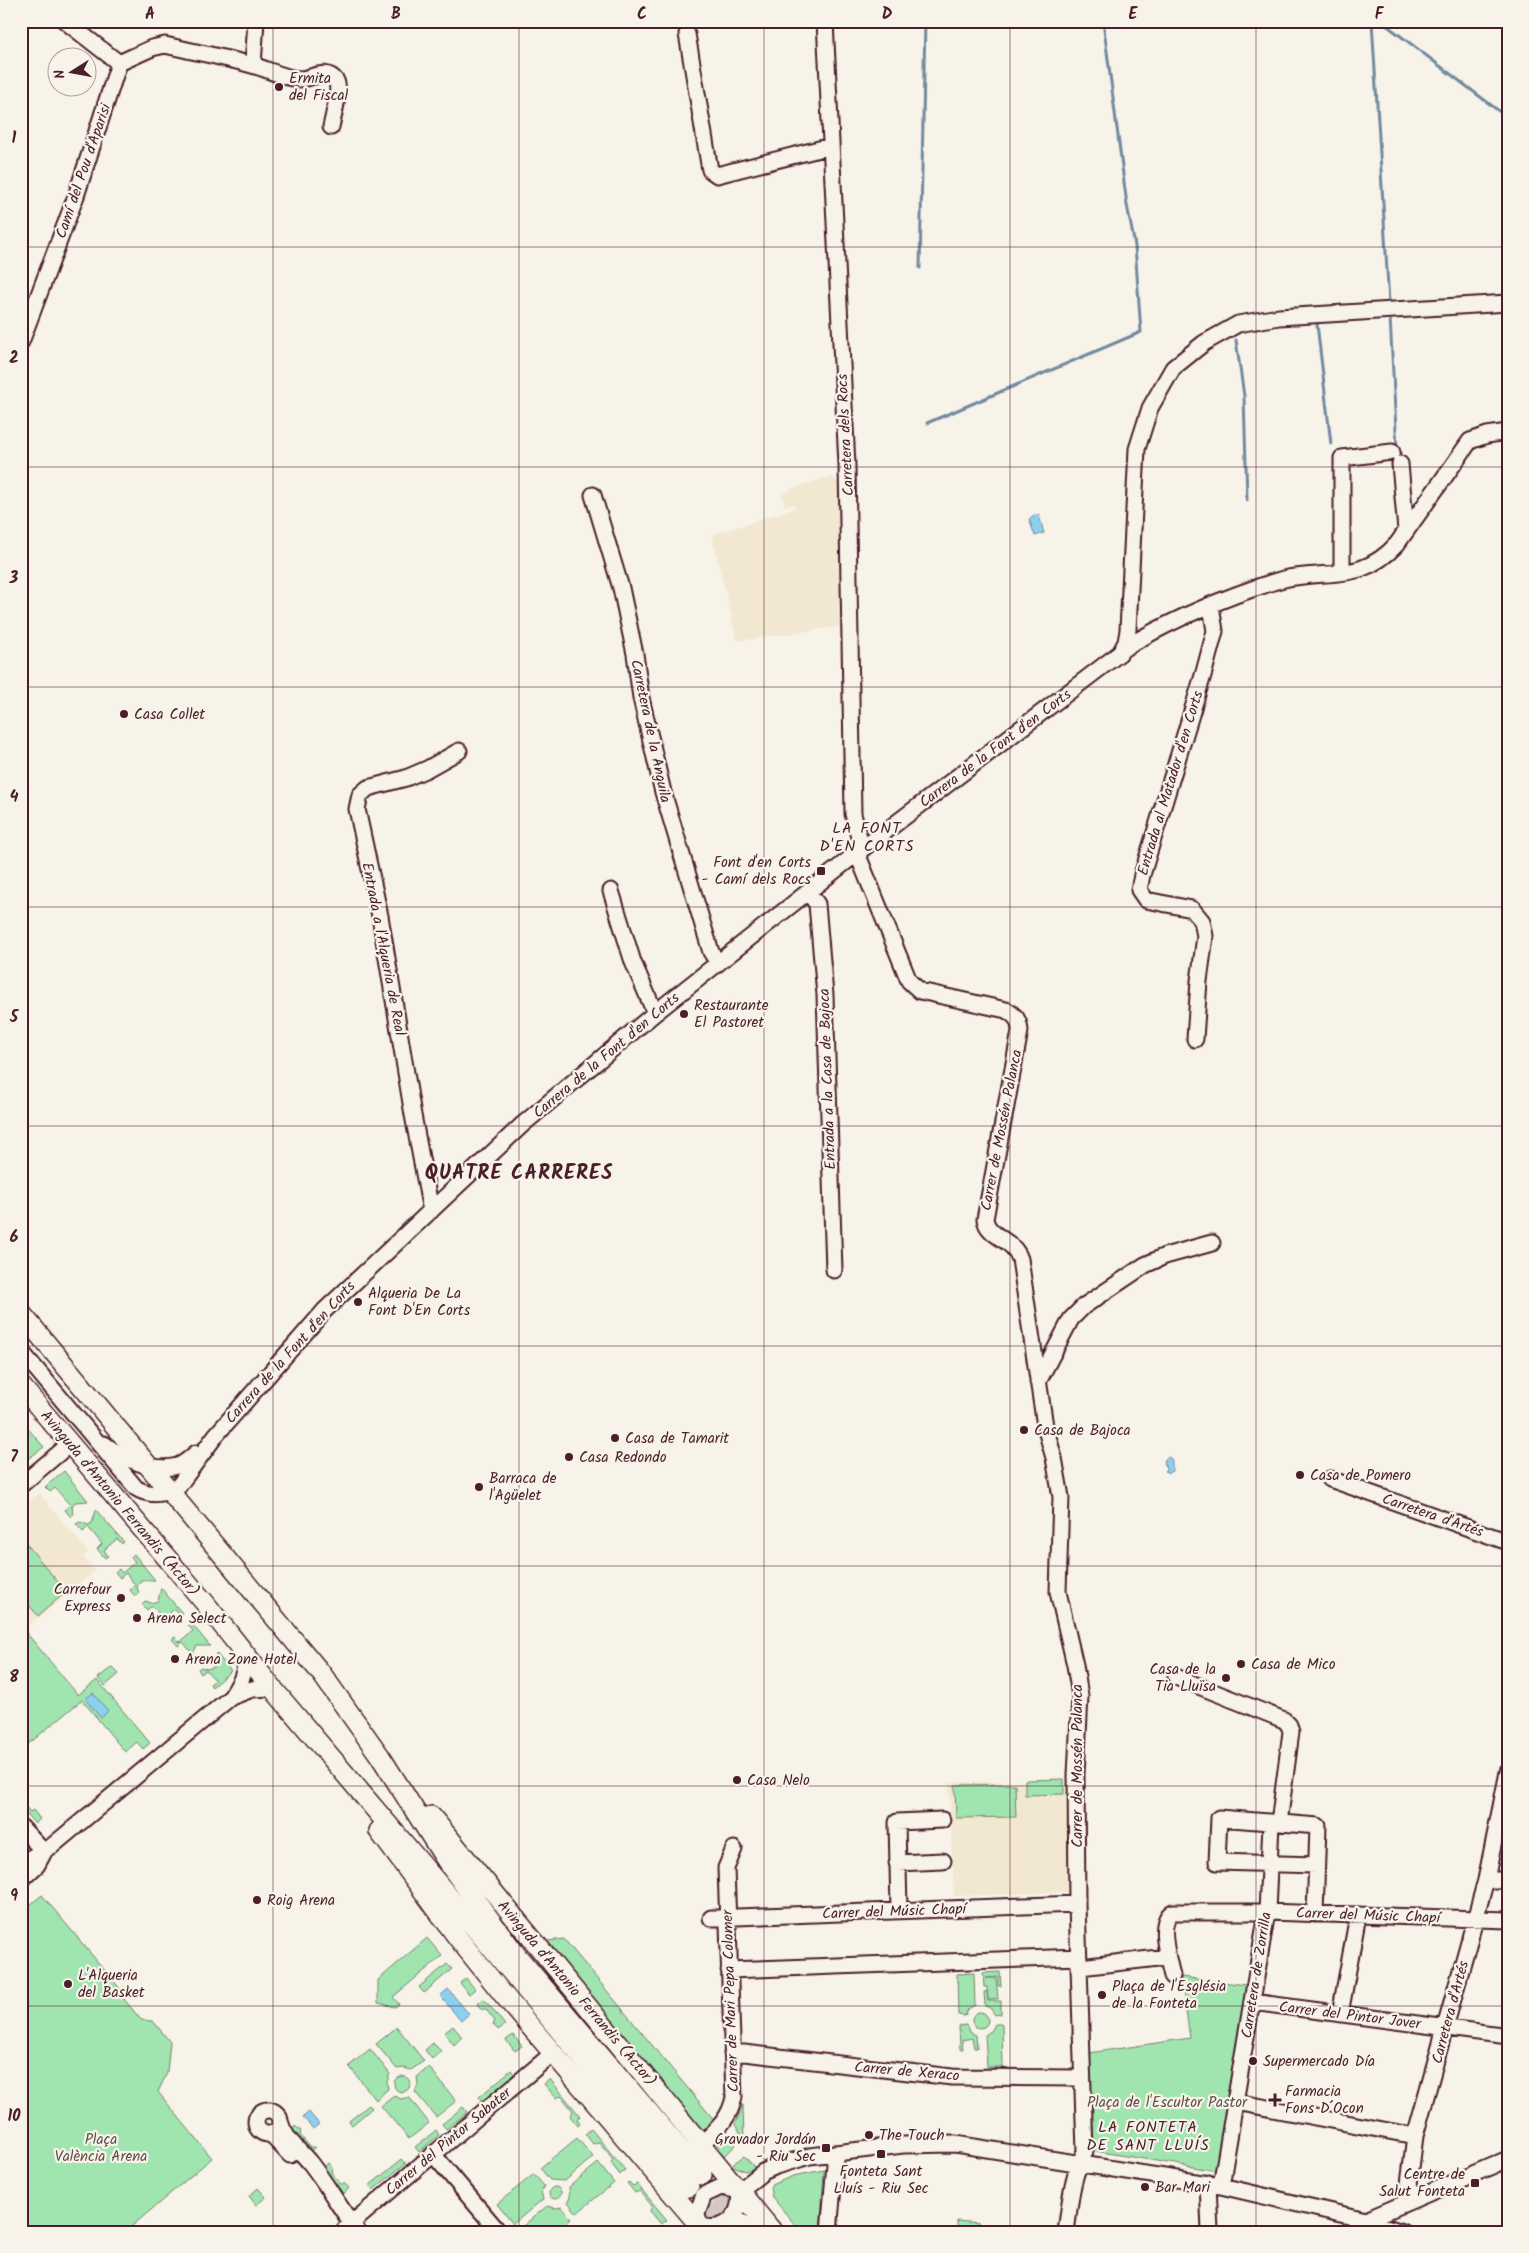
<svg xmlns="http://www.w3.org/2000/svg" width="1529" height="2253" font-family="Kalam,sans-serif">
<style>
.built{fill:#f2e8d1}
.green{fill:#a0e4af;stroke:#75826d}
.water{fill:#8dcfee;stroke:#7289a0}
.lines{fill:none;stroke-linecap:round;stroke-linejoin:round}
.stream{stroke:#7289a0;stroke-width:3}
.major-tunnel{stroke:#d4c9c2;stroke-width:19;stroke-dasharray:19 9;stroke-linecap:butt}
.minor-casing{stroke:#4a1f2b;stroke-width:19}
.major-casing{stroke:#4a1f2b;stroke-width:22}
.minor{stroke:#f7f3e8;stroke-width:15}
.major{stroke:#f7f3e8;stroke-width:19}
.grid{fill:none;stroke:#4a1f2b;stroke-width:1;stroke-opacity:0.55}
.poi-dot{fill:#4a1f2b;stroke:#f7f3e8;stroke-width:2}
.labels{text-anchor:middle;stroke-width:4.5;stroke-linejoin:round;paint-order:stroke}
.poi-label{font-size:15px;fill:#4a1f2b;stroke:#f7f3e8;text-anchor:start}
.street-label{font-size:15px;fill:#4a1f2b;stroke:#f7f3e8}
.park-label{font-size:15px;fill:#60504c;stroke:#f7f3e8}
.neighbourhood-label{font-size:16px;letter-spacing:1px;fill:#4a1f2b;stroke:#f7f3e8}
.district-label{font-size:20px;font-weight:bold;letter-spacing:1px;fill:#4a1f2b;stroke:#f7f3e8}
.neatline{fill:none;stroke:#4a1f2b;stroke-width:2}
.grid-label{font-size:16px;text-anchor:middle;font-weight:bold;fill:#4a1f2b}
</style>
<rect width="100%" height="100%" fill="#f7f3e8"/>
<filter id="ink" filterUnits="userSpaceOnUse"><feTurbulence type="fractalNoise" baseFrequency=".02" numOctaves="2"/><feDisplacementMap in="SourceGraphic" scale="10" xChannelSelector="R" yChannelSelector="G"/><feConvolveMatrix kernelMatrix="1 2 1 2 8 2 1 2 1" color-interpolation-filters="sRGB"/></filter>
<g filter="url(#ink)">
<path class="built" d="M 832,476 L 840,485 L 844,626 L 737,641 L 712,535 L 795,508 L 794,504 L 785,506 L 782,494 L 793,488 Z
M 39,1493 L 88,1552 L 83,1557 L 95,1571 L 21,1632 L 21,1508 Z
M 1065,1779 L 1070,1892 L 954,1896 L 949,1783 Z"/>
<path class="green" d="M 22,1422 L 44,1447 L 25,1461 L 21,1459 L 24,1452 L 21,1449 Z
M 64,1471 L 88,1501 L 75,1502 L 72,1506 L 73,1515 L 71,1517 L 65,1510 L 70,1505 L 55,1488 L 50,1492 L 45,1487 Z
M 96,1510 L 124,1542 L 122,1544 L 117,1539 L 104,1550 L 108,1556 L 105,1558 L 97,1549 L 102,1544 L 88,1527 L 83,1532 L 76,1524 L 80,1522 L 88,1525 L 92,1523 Z
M 25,1542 L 66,1592 L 38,1616 L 21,1595 L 21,1545 Z
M 134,1554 L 155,1580 L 141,1580 L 137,1587 L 139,1593 L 135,1596 L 130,1590 L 135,1585 L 126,1573 L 120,1578 L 115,1572 L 119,1569 L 122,1573 L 135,1562 L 131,1557 Z
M 161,1588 L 182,1613 L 180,1615 L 174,1609 L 164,1619 L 152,1606 L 147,1610 L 142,1604 L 145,1601 L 151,1603 L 158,1601 Z
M 191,1623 L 210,1646 L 197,1646 L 193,1653 L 194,1659 L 191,1662 L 188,1657 L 192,1653 L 183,1642 L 178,1646 L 172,1639 L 175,1637 L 180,1642 L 193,1631 L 188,1625 Z
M 24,1630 L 78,1695 L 97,1680 L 150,1743 L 143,1749 L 137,1742 L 125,1752 L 82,1700 L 21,1750 L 21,1633 Z
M 216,1653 L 231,1671 L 212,1687 L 210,1684 L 215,1680 L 206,1670 L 201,1674 L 198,1669 L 201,1667 L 207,1669 L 214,1667 Z
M 112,1667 L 119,1674 L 105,1686 L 98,1678 Z
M 1064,1779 L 1064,1794 L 1025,1795 L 1025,1780 Z
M 1015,1784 L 1016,1817 L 956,1818 L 955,1785 Z
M 21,1801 L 30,1812 L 33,1810 L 40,1819 L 35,1824 L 21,1808 Z
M 42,1895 L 127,1997 L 124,1999 L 141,2020 L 153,2021 L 170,2042 L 167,2073 L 158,2092 L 212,2158 L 125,2232 L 21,2232 L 21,1912 Z
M 427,1938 L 442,1956 L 393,1997 L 399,2004 L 395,2007 L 378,2003 L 378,1980 Z
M 564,1939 L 715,2121 L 703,2129 L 699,2127 L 547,1941 Z
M 447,1964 L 452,1969 L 424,1993 L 419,1987 Z
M 1000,1972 L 1001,1986 L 998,1986 L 998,1977 L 986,1978 L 996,1978 L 998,1999 L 988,2000 L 987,1987 L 984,1987 L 983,1973 Z
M 974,1973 L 975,2005 L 968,2009 L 965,2016 L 958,2015 L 957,1974 Z
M 1181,1977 L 1247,1985 L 1218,2171 L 1094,2151 L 1089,2053 L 1190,2038 Z
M 466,1978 L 475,1989 L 469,1994 L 460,1983 Z
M 987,1991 L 988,2001 L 1001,2001 L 1001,2014 L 995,2015 L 990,2008 L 985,2006 L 984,1992 Z
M 484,1999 L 505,2025 L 498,2030 L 493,2024 L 495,2021 L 485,2008 L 482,2010 L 477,2004 Z
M972 2020a8 8 0 1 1 16 0a8 8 0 1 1-16 0Z
M 995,2024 L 1002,2024 L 1003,2067 L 987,2067 L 985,2035 L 992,2030 Z
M 966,2025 L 970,2032 L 976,2035 L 977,2048 L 974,2048 L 972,2038 L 962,2040 L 963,2049 L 960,2049 L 959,2026 Z
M 453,2026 L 462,2037 L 454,2045 L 444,2033 Z
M 397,2027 L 424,2061 L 411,2070 L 404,2068 L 397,2069 L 376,2044 Z
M 513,2035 L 522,2046 L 515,2051 L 506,2040 Z
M 433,2043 L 441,2051 L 432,2059 L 425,2050 Z
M 370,2049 L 390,2074 L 387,2082 L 388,2089 L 376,2100 L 349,2066 Z
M 429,2067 L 456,2101 L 436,2117 L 415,2092 L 418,2085 L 417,2077 Z
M 511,2070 L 515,2075 L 482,2101 L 479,2097 Z
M394 2084a8 8 0 1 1 16 0a8 8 0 1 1-16 0Z
M 550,2079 L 580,2116 L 577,2119 L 580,2124 L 578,2126 L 570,2116 L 573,2111 L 561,2096 L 556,2098 L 544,2084 Z
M 394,2096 L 401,2099 L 409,2097 L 429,2123 L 409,2139 L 381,2106 Z
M 369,2105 L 372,2108 L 352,2125 L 349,2121 Z
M 743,2105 L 744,2139 L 735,2125 Z
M 463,2107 L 467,2112 L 446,2129 L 442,2124 Z
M 295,2126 L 301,2131 L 300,2135 L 310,2147 L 315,2147 L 311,2151 L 292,2131 Z
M 591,2129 L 625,2170 L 620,2175 L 611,2163 L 613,2159 L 599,2142 L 593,2144 L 585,2134 Z
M 436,2130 L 439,2135 L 419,2152 L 415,2147 Z
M 723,2130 L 736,2145 L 724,2156 C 716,2147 718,2140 723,2130 Z
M 577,2138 L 593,2157 L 565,2181 L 550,2180 L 540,2168 Z
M 744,2156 L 755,2168 L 745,2171 L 731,2165 Z
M 402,2159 L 406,2163 L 373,2190 L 369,2186 Z
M 328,2163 L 332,2168 L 331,2172 L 341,2184 L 345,2184 L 349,2188 L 345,2193 L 342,2192 L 323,2168 Z
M 598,2163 L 614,2183 L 577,2213 L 568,2202 L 570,2197 L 569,2187 Z
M 824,2170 L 820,2232 L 801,2232 L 772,2197 L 770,2188 L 771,2185 L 793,2176 Z
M 534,2174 L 544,2186 L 541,2191 L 543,2199 L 513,2224 L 497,2204 Z
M 629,2182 L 633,2186 L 637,2184 L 667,2220 L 661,2224 L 650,2211 L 652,2206 L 640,2191 L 635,2193 L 627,2183 Z
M549 2193a6 6 0 1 1 12 0a6 6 0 1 1-12 0Z
M 258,2188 L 266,2197 L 256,2205 L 249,2196 Z
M 547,2206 L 556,2208 L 562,2207 L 571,2219 L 555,2232 L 519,2232 L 518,2230 Z
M 957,2221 L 979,2223 L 981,2232 L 957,2232 Z"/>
<path class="water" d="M 1034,515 L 1039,515 L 1044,533 L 1035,536 L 1029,519 Z
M 1169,1457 L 1172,1460 L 1172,1471 L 1168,1473 L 1165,1471 L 1166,1468 L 1164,1464 L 1165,1459 Z
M 93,1693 L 108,1711 L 101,1718 L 85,1699 Z
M 448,1989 L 469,2014 L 461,2021 L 440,1996 Z
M 309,2112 L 319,2124 L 313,2129 L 303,2117 Z"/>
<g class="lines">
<path class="stream" d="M 1372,21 L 1389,303
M 1381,21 L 1508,118
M 920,268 L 925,21
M 1390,317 L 1397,449
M 1317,324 L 1331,444
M 1236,340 L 1244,396 L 1247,500
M 927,423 L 1141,332 L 1135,246 L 1127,205 L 1103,21"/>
<path class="major-tunnel" d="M 702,2175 L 742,2224
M 689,2187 L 726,2232"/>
<g class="minor-casing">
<path id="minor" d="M 825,21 L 847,465 L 853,814 L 862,849
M 687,34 L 710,170 L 717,175 L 831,146
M 119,63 L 152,48 L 165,45 C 194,52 223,57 252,65 C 268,69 283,78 300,79 C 312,79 326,67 336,81 C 341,89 333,117 331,127
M 253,65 L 256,21
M 21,342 L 76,196 L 119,63 L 65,21
M 1400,464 L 1406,530
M 593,495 L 621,588 L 635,654 L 641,698 L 663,792 L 711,952 L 718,963
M 1342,572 L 1342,458 L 1392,452
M 1123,649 C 1164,624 1209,604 1255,588 C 1268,584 1282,578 1295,577 C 1338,571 1365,579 1397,544 L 1470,441 L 1487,435 L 1508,432
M 857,853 L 909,981 L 920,991 L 1006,1010 C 1016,1016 1019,1019 1020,1031 L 985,1219 C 988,1238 1013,1238 1020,1259 L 1045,1426 L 1054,1458 L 1061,1497 L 1058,1592 L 1075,1665 L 1080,1696 L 1076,1775 L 1077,1904 L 1085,2152 C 1071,2177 1070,2205 1066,2232
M 611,891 L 633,962 L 655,1013
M 808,892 L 817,904 L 825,995 L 834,1270
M 1195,1039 L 1199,981 L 1205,936 L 1202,921 L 1192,909 L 1146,900 L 1139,890 L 1142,875 L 1204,672 L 1215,631 L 1211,606
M 431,1211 L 413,1115 L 380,916 L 357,809 L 360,795 L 368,788 L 406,778 L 427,769 L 459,751
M 21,1351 L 136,1488 C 148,1496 164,1495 177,1488 L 216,1435 L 325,1310 L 522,1125 L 655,1013 L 857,853 L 1120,653 L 1126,642 L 1128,630 L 1137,449 L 1150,408 L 1173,368 L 1204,343 L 1238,324 L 1279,317 L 1508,303
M 1038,1382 L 1071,1319 L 1084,1306 L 1145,1265 L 1165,1256 L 1212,1243
M 104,1444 C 122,1458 154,1473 177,1466 C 185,1464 190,1458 196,1453
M 1330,1479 L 1508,1542
M 21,1485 L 71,1443
M 1176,1677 L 1284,1720 L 1289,1725 L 1291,1732 L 1279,1823
M 231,1697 C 240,1683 247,1673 245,1654
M 21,1827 L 44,1852
M 21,1863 L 52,1846 L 231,1697 L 252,1689 L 272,1688
M 897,1863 L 943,1861
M 21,1880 L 37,1865 L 44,1852
M 1486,1880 L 1508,1880
M 899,1910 L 897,1822 L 942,1820
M 1315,1914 L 1318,1826 L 1219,1818 L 1217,1862 L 1316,1865
M 711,1918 L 1077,1904
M 1080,1967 L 1167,1957
M 729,1970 L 1079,1957
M 1172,1976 C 1169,1961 1156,1921 1173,1912 L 1267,1912 L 1508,1920
M 1252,2002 L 1508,2036
M 1340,2014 L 1358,1915
M 732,2054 L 744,2053 L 952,2077 L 1082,2078
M 1236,2102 L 1415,2136
M256 2122a12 12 0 1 1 24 0a12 12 0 1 1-24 0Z
M 280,2121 C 284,2139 300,2150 311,2164 C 328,2186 341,2210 358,2232
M 267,2134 L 274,2138 L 290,2155
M 701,2144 C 716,2130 730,2119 734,2097 L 726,1868 L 734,1849
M 433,2154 L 499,2232
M 1208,2183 L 1210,2232
M 1221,2186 L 1267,1912 L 1271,1823
M 739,2191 L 763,2172 L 776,2166 L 810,2156 L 903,2145 L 955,2144 L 1221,2186 L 1366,2220 L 1402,2232
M 1415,2199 L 1409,2184 L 1415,2136 L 1486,1880 L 1508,1772
M 1366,2220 L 1508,2159
M 699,2225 L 697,2213 L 704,2195 L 721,2187 L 739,2191
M 699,2225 C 724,2234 743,2216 739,2191
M 345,2229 L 552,2054
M 829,2232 L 835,2164 L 834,2153"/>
</g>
<g class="major-casing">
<path id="major" d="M 21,1313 L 321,1673 L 380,1756 L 448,1863 L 517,1956 L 702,2175
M 21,1386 L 205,1603 L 268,1683 L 435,1880 L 689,2187
M 431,1816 L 773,2232
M 379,1831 L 458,1938 L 502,1993 L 705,2232
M 742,2224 L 749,2232"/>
</g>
<use href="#minor" class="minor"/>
<use href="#major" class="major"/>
</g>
</g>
<path class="grid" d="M 273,21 L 273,2232M 519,21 L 519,2232M 764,21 L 764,2232M 1010,21 L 1010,2232M 1256,21 L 1256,2232M 21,247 L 1508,247M 21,467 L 1508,467M 21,687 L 1508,687M 21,907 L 1508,907M 21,1126 L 1508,1126M 21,1346 L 1508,1346M 21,1566 L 1508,1566M 21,1786 L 1508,1786M 21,2006 L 1508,2006"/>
<g class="poi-dot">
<circle cx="279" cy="87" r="5"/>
<circle cx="124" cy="714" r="5"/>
<rect x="816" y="866" width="10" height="10" rx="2.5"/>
<circle cx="684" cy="1014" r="5"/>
<circle cx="358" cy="1302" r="5"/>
<circle cx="1024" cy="1430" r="5"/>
<circle cx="615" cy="1438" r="5"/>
<circle cx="569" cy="1457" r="5"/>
<circle cx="1300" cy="1475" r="5"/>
<circle cx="479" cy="1487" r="5"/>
<circle cx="121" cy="1598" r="5"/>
<circle cx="137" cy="1618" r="5"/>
<circle cx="175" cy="1659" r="5"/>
<circle cx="1241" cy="1664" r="5"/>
<circle cx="1226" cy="1678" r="5"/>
<circle cx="737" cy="1780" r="5"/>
<circle cx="257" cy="1900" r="5"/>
<circle cx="68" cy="1984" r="5"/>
<circle cx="1102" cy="1995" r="5"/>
<circle cx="1253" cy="2061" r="5"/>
<path d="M1272.5 2092.5h5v5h5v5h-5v5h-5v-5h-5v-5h5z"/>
<circle cx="869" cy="2135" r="5"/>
<rect x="821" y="2143" width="10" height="10" rx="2.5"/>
<rect x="876" y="2149" width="10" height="10" rx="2.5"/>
<rect x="1470" y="2178" width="10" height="10" rx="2.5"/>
<circle cx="1145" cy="2187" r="5"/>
</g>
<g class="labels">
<g class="poi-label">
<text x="289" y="83">Ermita<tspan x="289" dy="17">del Fiscal</tspan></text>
<text x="134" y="719">Casa Collet</text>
<text x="811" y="867" text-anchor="end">Font d'en Corts<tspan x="811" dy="17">- Camí dels Rocs</tspan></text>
<text x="694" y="1010">Restaurante<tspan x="694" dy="17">El Pastoret</tspan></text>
<text x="368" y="1298">Alqueria De La<tspan x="368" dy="17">Font D'En Corts</tspan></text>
<text x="1034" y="1435">Casa de Bajoca</text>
<text x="625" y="1443">Casa de Tamarit</text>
<text x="579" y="1462">Casa Redondo</text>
<text x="1310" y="1480">Casa de Pomero</text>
<text x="489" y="1483">Barraca de<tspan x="489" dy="17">l'Agüelet</tspan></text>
<text x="111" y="1594" text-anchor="end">Carrefour<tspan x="111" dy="17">Express</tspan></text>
<text x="147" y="1623">Arena Select</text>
<text x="185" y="1664">Arena Zone Hotel</text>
<text x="1251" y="1669">Casa de Mico</text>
<text x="1216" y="1674" text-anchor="end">Casa de la<tspan x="1216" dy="17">Tia Lluïsa</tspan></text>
<text x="747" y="1785">Casa Nelo</text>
<text x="267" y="1905">Roig Arena</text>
<text x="78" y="1980">L'Alqueria<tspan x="78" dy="17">del Basket</tspan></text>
<text x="1112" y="1991">Plaça de l'Església<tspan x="1112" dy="17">de la Fonteta</tspan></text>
<text x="1263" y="2066">Supermercado Día</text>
<text x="1285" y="2096">Farmacia<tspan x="1285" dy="17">Fons D´Ocon</tspan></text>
<text x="879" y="2140">The Touch</text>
<text x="816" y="2144" text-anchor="end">Gravador Jordán<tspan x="816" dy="17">- Riu Sec</tspan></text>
<text x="881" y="2176" text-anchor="middle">Fonteta Sant<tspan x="881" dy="17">Lluís - Riu Sec</tspan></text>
<text x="1465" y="2179" text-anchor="end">Centre de<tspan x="1465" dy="17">Salut Fonteta</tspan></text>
<text x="1155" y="2192">Bar Mari</text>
</g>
<g class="street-label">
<text transform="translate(83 171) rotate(-71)" y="5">Camí del Pou d'Aparisi</text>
<text transform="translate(845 435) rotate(-93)" y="5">Carretera dels Rocs</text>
<text transform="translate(651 731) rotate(78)" y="5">Carretera de la Anguila</text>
<text transform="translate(995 748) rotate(-37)" y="5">Carrera de la Font d'en Corts</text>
<text transform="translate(1170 783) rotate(-73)" y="5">Entrada al Matador d'en Corts</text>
<text transform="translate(384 949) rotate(79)" y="5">Entrada a l'Alqueria de Real</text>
<text transform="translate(606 1055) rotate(-40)" y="5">Carrera de la Font d'en Corts</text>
<text transform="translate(827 1079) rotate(-92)" y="5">Entrada a la Casa de Bajoca</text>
<text transform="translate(1001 1130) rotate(-79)" y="5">Carrer de Mossén Palanca</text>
<text transform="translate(290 1352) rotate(-48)" y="5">Carrera de la Font d'en Corts</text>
<text transform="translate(120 1503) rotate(50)" y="5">Avinguda d'Antonio Ferrandis (Actor)</text>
<text transform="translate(1433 1515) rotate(19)" y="5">Carretera d'Artés</text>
<text transform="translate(1077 1766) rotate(-90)" y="5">Carrer de Mossén Palanca</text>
<text transform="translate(894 1911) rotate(-2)" y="5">Carrer del Músic Chapí</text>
<text transform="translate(1368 1915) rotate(2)" y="5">Carrer del Músic Chapí</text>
<text transform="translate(1256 1975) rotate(-81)" y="5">Carretera de Zorrilla</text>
<text transform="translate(577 1993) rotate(50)" y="5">Avinguda d'Antonio Ferrandis (Actor)</text>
<text transform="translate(730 2001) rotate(-92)" y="5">Carrer de Mari Pepa Colomer</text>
<text transform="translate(1450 2012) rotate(-75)" y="5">Carretera d'Artés</text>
<text transform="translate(1350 2015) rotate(7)" y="5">Carrer del Pintor Jover</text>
<text transform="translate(907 2071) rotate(5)" y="5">Carrer de Xeraco</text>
<text transform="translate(448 2141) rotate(-40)" y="5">Carrer del Pintor Sabater</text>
</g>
<g class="park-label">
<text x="1167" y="2107">Plaça de l'Escultor Pastor</text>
<text x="101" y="2144">Plaça<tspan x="101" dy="17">València Arena</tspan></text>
</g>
<g class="neighbourhood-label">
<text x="867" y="833">LA FONT<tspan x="867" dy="18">D'EN CORTS</tspan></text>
<text x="1148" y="2132">LA FONTETA<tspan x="1148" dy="18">DE SANT LLUÍS</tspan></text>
</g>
<g class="district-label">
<text x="519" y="1179">QUATRE CARRERES</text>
</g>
</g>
<rect width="1529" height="2253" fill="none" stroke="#f7f3e8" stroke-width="55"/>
<g transform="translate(72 72) rotate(259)"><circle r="24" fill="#f7f3e8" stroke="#b29e9c"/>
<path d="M0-4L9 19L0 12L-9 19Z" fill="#4a1f2b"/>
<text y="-8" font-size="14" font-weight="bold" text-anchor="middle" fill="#4a1f2b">N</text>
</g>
<rect x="28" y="28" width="1474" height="2198" class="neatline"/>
<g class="grid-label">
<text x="150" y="19">A</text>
<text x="396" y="19">B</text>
<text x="642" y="19">C</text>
<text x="887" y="19">D</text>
<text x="1133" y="19">E</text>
<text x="1379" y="19">F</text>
<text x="14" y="143">1</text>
<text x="14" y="363">2</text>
<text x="14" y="583">3</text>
<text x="14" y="802">4</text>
<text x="14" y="1022">5</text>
<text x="14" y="1242">6</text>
<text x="14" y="1462">7</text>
<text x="14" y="1682">8</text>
<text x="14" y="1901">9</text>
<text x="14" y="2121">10</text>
</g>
</svg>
